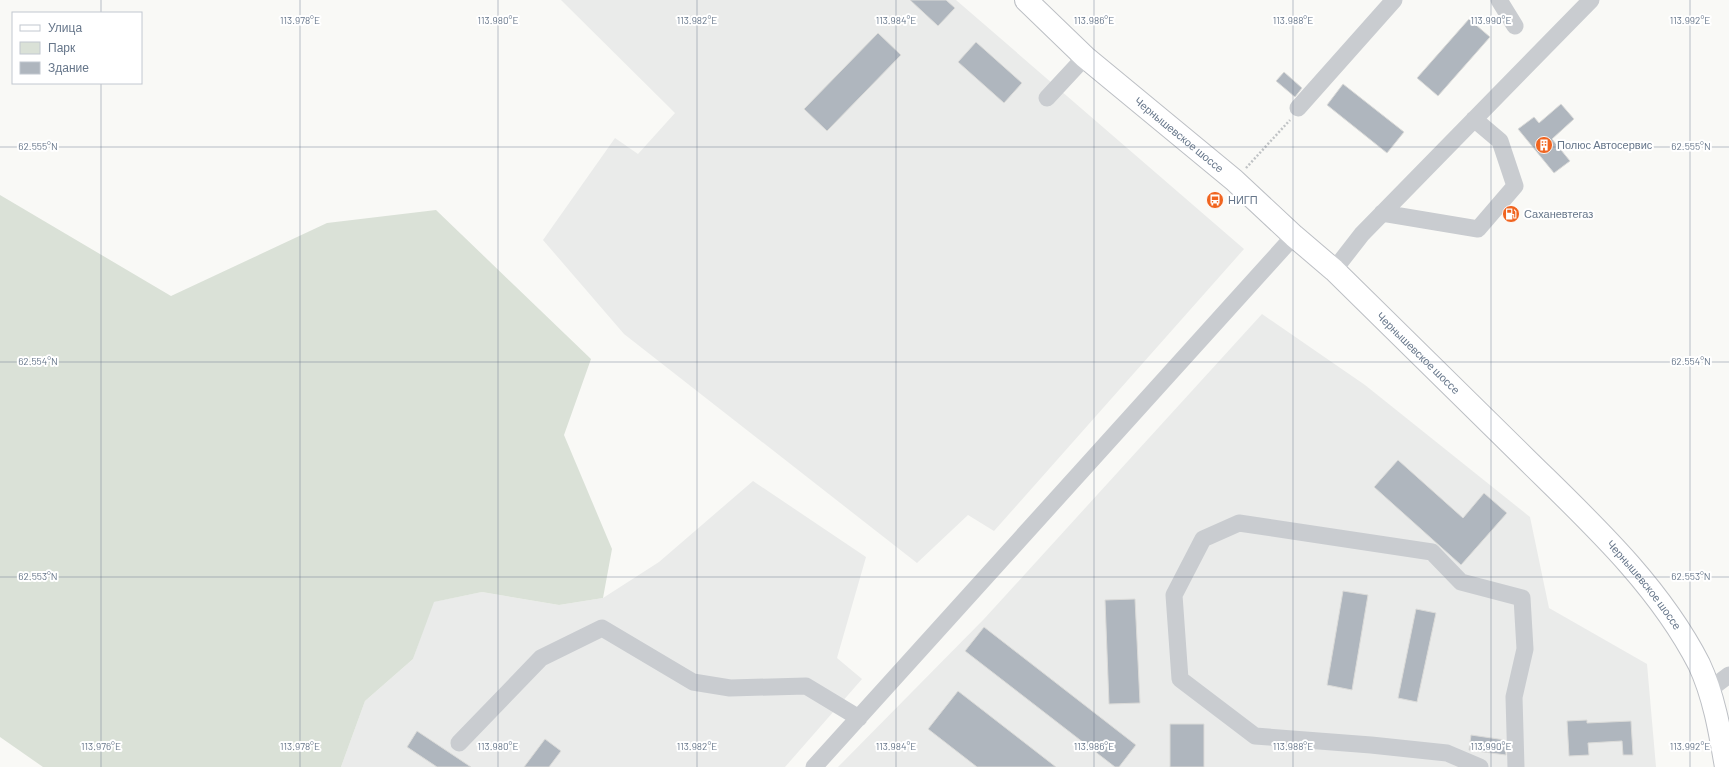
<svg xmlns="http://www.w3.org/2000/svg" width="1729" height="767" font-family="Barlow,sans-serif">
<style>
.built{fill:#eaebea}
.green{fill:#dae1d7}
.building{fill:#afb6be;stroke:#dbdbd9}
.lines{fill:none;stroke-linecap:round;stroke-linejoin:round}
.major-casing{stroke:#bcbfc4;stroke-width:24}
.path{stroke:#c0c3c5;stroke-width:2.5;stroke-dasharray:2 2;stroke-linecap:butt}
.minor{stroke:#c9ccd0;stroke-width:17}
.major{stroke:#fff;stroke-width:22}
.ticks{fill:none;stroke:#66768a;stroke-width:1;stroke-opacity:0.45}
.labels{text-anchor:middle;stroke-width:4;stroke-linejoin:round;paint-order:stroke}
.street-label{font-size:11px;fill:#66768a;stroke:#fff}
.poi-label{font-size:11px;fill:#66768a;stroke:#fff;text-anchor:start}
.ticks-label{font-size:10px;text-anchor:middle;fill:#66768a;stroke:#fff;stroke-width:4;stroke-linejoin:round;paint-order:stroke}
</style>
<rect width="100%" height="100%" fill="#f9f9f6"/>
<path class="built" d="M 561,0 L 956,0 L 1244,249 L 994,531 L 968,515 L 917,563 L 624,334 L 543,240 L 615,138 L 638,154 L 675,113 Z
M 1262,314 L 1365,385 L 1530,517 L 1549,608 L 1647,664 L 1656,767 L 838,767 L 984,619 Z
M 753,481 L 866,557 L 837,658 L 862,679 L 785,767 L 341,767 L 365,701 L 413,659 L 433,602 L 482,592 L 559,605 L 603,598 L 659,562 Z"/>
<path class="green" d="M 0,195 L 171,296 L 327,223 L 436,210 L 591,359 L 564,435 L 612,549 L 603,598 L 559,605 L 482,592 L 434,602 L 413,659 L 365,701 L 341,767 L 43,767 L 0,737 Z"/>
<path class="building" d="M 910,0 L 946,0 L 955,8 L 938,26 Z
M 1469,19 L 1490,37 L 1438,96 L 1417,78 Z
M 878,33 L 901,55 L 827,131 L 804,109 Z
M 976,42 L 1022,83 L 1004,103 L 958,62 Z
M 1284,72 L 1302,88 L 1295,97 L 1276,81 Z
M 1343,84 L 1404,132 L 1387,153 L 1327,105 Z
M 1561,104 L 1574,119 L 1552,139 L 1570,161 L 1554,173 L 1518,129 L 1534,117 L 1539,123 Z
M 1398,460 L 1463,518 L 1484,493 L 1507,513 L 1461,565 L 1374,487 Z
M 1343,591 L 1368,595 L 1352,690 L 1327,685 Z
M 1135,599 L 1140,703 L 1109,704 L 1105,600 Z
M 1416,609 L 1436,613 L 1417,702 L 1398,698 Z
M 984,627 L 1136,745 L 1119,767 L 1115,767 L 965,651 Z
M 958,691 L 1056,767 L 977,767 L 928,729 Z
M 1587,720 L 1587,723 L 1631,721 L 1633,755 L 1623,755 L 1622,741 L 1588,743 L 1589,755 L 1569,756 L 1567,721 Z
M 1170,724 L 1204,724 L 1204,767 L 1170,767 Z
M 417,731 L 471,767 L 437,767 L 407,747 Z
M 1471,735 L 1505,740 L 1506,755 L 1469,750 Z
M 545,739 L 561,751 L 549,767 L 524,767 Z"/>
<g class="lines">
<g class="major-casing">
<g id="major">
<path id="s1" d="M 1026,0 L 1085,57 L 1234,180 L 1294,236 L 1334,270 C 1398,333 1462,396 1526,459 C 1589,521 1658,584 1699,664 C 1714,696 1720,732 1726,767"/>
</g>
</g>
<path class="path" d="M 1246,168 L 1290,120"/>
<path class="minor" d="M 1499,0 L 1515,26
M 1047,98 L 1085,57
M 1298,108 L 1394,0
M 1382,213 L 1478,229 L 1515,186 L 1500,141 L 1474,119
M 1334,270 L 1362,234 L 1591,0
M 1709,690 L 1729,675
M 459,743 L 541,658 L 602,628 L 693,682 L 730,688 L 806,686 L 859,718
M 814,767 L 1294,236
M 1480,767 L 1447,753 L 1371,745 L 1255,736 L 1180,679 L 1174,595 L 1203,539 L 1239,523 L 1432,552 L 1461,582 L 1522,598 L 1525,649 L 1514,697 L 1516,767"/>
<use href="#major" class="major"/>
</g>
<path class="ticks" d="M 101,0 L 101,13M 300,0 L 300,767M 498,0 L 498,767M 697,0 L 697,767M 896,0 L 896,767M 1094,0 L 1094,767M 1293,0 L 1293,767M 1491,0 L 1491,767M 1690,0 L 1690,767M 101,83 L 101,767M 0,147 L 1729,147M 0,362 L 1729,362M 0,577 L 1729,577"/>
<defs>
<g id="building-disc" transform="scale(0.9)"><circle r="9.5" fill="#f0641f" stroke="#fff"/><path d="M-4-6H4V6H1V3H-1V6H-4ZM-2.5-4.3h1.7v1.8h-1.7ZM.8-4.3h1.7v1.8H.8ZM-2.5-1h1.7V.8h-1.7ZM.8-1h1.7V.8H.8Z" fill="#fff"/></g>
<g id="bus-disc" transform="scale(0.9)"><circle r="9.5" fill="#f0641f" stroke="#fff"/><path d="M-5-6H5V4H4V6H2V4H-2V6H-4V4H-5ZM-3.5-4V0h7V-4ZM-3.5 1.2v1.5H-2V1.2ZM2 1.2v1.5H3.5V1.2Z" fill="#fff"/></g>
<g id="fuel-disc" transform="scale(0.9)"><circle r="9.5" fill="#f0641f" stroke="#fff"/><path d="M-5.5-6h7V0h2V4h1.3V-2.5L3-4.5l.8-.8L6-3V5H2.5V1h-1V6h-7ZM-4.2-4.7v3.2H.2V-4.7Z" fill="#fff"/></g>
</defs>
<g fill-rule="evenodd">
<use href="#building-disc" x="1544" y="145"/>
<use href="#bus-disc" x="1215" y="200"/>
<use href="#fuel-disc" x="1511" y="214"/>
</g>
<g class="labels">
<g class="street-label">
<text dy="4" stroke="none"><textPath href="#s1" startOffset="204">Чернышевское шоссе</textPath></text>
<text dy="4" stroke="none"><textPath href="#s1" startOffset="528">Чернышевское шоссе</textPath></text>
<text dy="4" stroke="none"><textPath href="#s1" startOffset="852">Чернышевское шоссе</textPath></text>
</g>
<g class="poi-label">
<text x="1557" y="149">Полюс Автосервис</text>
<text x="1228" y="204">НИГП</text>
<text x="1524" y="218">Саханевтегаз</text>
</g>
</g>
<g class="ticks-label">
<text x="300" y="24">113.978°E</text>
<text x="498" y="24">113.980°E</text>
<text x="697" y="24">113.982°E</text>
<text x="896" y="24">113.984°E</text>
<text x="1094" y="24">113.986°E</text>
<text x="1293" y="24">113.988°E</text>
<text x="1491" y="24">113.990°E</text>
<text x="1690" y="24">113.992°E</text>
<text x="38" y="150">62.555°N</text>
<text x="1691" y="150">62.555°N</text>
<text x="38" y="365">62.554°N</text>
<text x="1691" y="365">62.554°N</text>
<text x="38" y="580">62.553°N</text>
<text x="1691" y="580">62.553°N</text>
<text x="101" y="750">113.976°E</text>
<text x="300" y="750">113.978°E</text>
<text x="498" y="750">113.980°E</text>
<text x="697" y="750">113.982°E</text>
<text x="896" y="750">113.984°E</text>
<text x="1094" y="750">113.986°E</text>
<text x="1293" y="750">113.988°E</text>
<text x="1491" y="750">113.990°E</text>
<text x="1690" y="750">113.992°E</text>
</g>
<rect x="12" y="12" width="130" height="72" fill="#ffffff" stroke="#c2c8d0"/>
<rect x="20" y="25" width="20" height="6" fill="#ffffff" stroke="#c2c8d0"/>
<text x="48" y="32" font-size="12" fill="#66768a">Улица</text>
<rect x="20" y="42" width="20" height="12" fill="#dae1d7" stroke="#c2c8d0"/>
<text x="48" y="52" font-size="12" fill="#66768a">Парк</text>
<rect x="20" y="62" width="20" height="12" fill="#afb6be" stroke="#c2c8d0"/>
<text x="48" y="72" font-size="12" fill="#66768a">Здание</text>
</svg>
